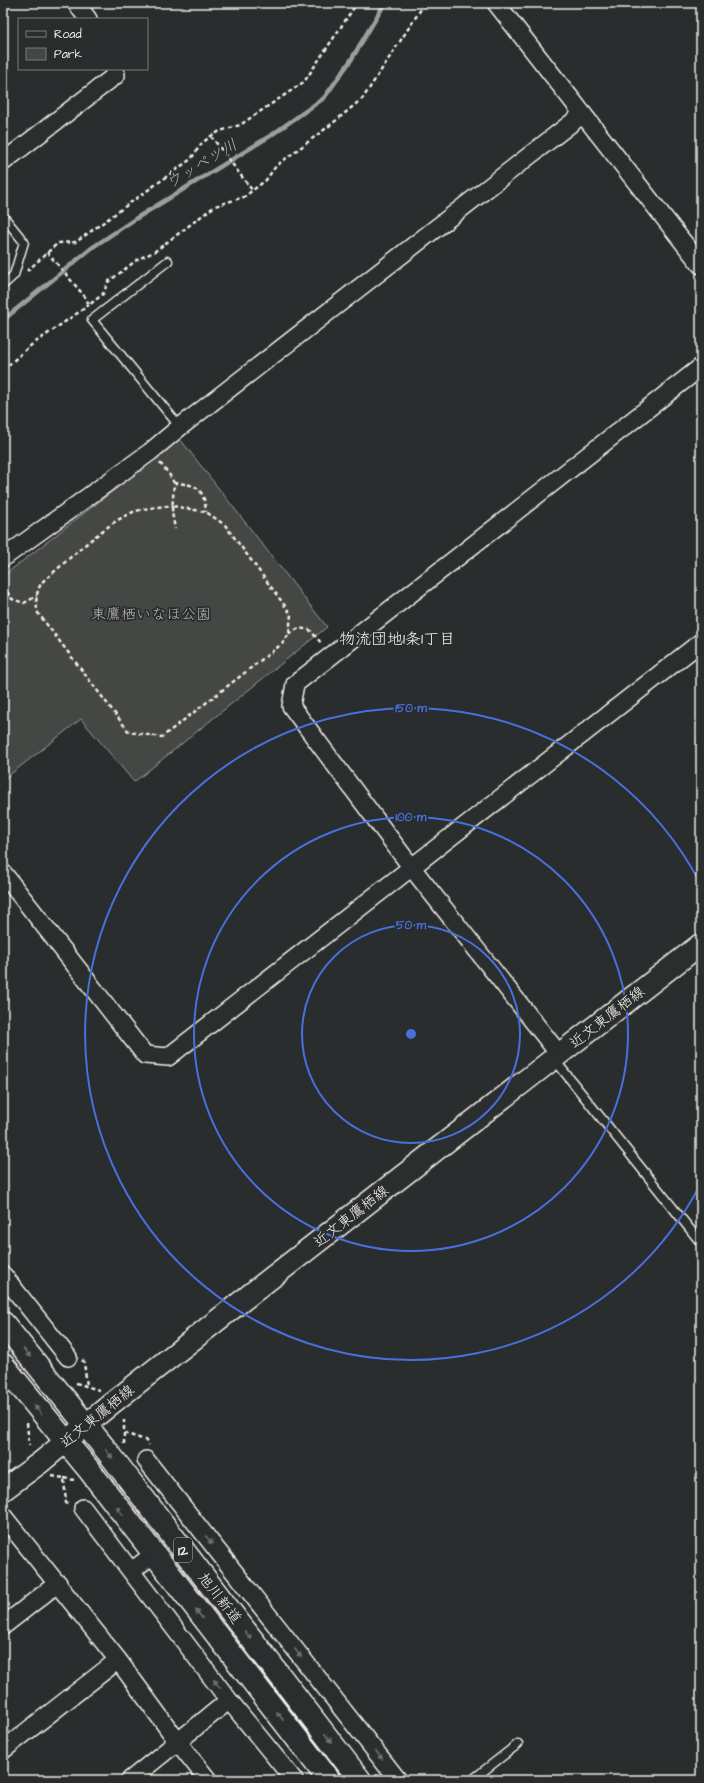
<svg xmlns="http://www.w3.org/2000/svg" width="704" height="1783" font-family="'Architects Daughter','Klee One',sans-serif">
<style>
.green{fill:#444645;stroke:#9c9c96}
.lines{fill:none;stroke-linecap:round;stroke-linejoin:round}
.stream{stroke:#9f9f9a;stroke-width:4.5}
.service-casing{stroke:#f4f1e8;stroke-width:11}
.minor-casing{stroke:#f4f1e8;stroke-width:20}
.tertiary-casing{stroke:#f4f1e8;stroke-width:24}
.trunk-casing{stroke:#f4f1e8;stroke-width:25}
.path{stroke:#f4f1e8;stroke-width:2.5;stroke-dasharray:4 3;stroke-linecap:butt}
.service{stroke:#2a2d2e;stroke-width:8}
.minor{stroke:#2a2d2e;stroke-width:17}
.tertiary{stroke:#2a2d2e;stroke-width:21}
.trunk{stroke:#2a2d2e;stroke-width:22}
.oneway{fill:#71726f}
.ring{fill:none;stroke:#486fdb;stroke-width:2}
.labels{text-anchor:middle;stroke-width:3.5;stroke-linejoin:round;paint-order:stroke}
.shield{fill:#2a2d2e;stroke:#b7b6b0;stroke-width:1}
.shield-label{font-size:14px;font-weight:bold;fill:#f4f1e8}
.park-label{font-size:15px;fill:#b6b5af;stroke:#2a2d2e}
.street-label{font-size:15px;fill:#f4f1e8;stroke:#2a2d2e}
.water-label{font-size:16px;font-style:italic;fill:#b5b3ae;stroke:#2a2d2e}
.neighbourhood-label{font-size:16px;fill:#f4f1e8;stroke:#2a2d2e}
.centre{fill:#486fdb;stroke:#2a2d2e;stroke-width:2}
.ring-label{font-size:12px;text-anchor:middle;font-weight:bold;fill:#486fdb;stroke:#2a2d2e;stroke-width:3.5;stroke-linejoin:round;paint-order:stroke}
</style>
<rect width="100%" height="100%" fill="#2a2d2e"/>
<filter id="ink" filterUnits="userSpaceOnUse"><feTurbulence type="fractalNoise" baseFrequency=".025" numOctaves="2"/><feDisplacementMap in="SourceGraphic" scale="8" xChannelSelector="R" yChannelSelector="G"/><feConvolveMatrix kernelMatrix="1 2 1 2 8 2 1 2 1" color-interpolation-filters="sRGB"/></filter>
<g filter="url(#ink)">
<path class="green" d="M 180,439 L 327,627 L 134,782 L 81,719 L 3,780 L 3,576 Z"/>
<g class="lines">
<path class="stream" d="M 3,320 L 93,247 L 135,219 L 270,136 L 324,98 L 351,60 L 385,3"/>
<g class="service-casing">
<path id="service" d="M 3,216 L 24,242 L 14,275 L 3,285
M 168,261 L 92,320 L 180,427
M 554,1059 L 701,1243
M 472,1780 L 518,1744"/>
</g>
<g class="minor-casing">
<path id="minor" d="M 76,3 L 88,19
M 496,3 L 701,265
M 3,162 L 116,75 L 115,69
M 3,558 L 150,452 L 180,427 L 583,114
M 3,873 L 145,1055 L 168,1057 L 701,642
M 559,1054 L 412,868 L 291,706 L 295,684 L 701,367
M 3,1275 L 68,1357
M 146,1460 L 398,1780
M 83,1508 L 228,1699 L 294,1780
M 3,1516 L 118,1660 L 178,1742 L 208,1780
M 131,1571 L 153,1555
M 3,1626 L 58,1583
M 3,1750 L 118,1660
M 130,1780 L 222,1706 L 228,1699"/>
</g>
<g class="tertiary-casing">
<path id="tertiary" d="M 3,1490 L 41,1462 L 111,1404 L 266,1282 L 701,944"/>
</g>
<g class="trunk-casing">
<path id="trunk" d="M 3,1323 L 111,1456 L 360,1780
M 3,1365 L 90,1471 L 329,1780"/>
</g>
<path class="path" d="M 211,136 L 252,190
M 47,252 L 86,298 L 89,305 L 103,294 L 108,282 L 138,259 L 154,252 L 215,206 L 244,197 L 266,180 L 276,166 L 333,123 L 363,98 L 425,3
M 27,271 L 58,243 L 76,242 L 191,159 L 201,144 L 211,136 L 220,131 L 240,125 L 304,82 L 357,3
M 3,300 L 7,295
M 3,370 L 30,346 L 89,305
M 160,463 L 169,474 L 174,483 L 172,512 L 175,529
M 174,483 C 197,484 204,488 206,512
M 173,506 L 206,512 L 225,525 L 291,614 L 289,634 L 283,643 L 162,737 L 129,732 L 38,613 C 35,602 36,592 42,582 C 67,562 107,521 136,511 C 148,508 161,506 173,506 Z
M 3,586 L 12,599 L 24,603 L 37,596
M 289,634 L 299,628 L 310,630 L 322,644
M 82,1360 L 84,1362 L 87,1386
M 76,1383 L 99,1390
M 27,1423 L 29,1445
M 124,1433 L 145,1440 L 149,1445
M 124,1444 L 124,1420
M 52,1476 L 64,1478 L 66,1503 L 68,1507
M 64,1478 L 74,1480"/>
<use href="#service" class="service"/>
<use href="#minor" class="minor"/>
<use href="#tertiary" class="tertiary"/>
<use href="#trunk" class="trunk"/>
</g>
<defs><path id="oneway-solid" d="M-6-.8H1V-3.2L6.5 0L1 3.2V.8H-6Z"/></defs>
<g class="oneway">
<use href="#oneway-solid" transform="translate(27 1353) rotate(52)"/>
<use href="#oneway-solid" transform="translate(38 1410) rotate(-129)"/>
<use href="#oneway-solid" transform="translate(109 1454) rotate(51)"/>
<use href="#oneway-solid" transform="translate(120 1511) rotate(-127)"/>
<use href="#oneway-solid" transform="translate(209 1540) rotate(52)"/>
<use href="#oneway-solid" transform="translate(199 1614) rotate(-128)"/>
<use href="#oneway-solid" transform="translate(248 1635) rotate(52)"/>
<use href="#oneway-solid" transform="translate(298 1653) rotate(52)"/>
<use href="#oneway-solid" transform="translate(217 1684) rotate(-127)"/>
<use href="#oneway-solid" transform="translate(280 1716) rotate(-128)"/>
<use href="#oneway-solid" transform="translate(328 1738) rotate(52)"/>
<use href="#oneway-solid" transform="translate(379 1755) rotate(52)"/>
</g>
</g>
<g class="ring">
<circle cx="411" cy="1034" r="109"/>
<circle cx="411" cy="1034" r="217"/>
<path d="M700 1185A326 326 0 1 1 700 883"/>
</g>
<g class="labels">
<rect class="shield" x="174" y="1538" width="18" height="24" rx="3"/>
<g class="shield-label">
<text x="183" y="1555">12</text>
</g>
<g class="park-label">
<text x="151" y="619">東鷹栖いなほ公園</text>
</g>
<g class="street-label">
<text transform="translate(607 1017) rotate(-38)" y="5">近文東鷹栖線</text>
<text transform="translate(351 1216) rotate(-38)" y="5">近文東鷹栖線</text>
<text transform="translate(97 1416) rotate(-39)" y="5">近文東鷹栖線</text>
<text transform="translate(220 1598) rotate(52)" y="5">旭川新道</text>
</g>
<g class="water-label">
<text transform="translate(201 163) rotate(-31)" y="6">ウッペツ川</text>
</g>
<g class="neighbourhood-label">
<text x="397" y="644">物流団地1条1丁目</text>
</g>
</g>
<circle cx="411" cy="1034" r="6" class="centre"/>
<g class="ring-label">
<text x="411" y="712">150 m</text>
<text x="411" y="821">100 m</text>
<text x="411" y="929">50 m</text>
</g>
<rect width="704" height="1783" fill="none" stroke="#2a2d2e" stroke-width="16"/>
<rect x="8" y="8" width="688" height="1767" fill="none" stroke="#f4f1e8" stroke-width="1.5" filter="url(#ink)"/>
<rect x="18" y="18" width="130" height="52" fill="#2a2d2e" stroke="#7b7b78"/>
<rect x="26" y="31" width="20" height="6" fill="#2a2d2e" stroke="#7b7b78"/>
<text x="54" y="38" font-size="12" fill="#f4f1e8">Road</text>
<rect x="26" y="48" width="20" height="12" fill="#444645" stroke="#7b7b78"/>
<text x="54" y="58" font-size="12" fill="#f4f1e8">Park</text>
</svg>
